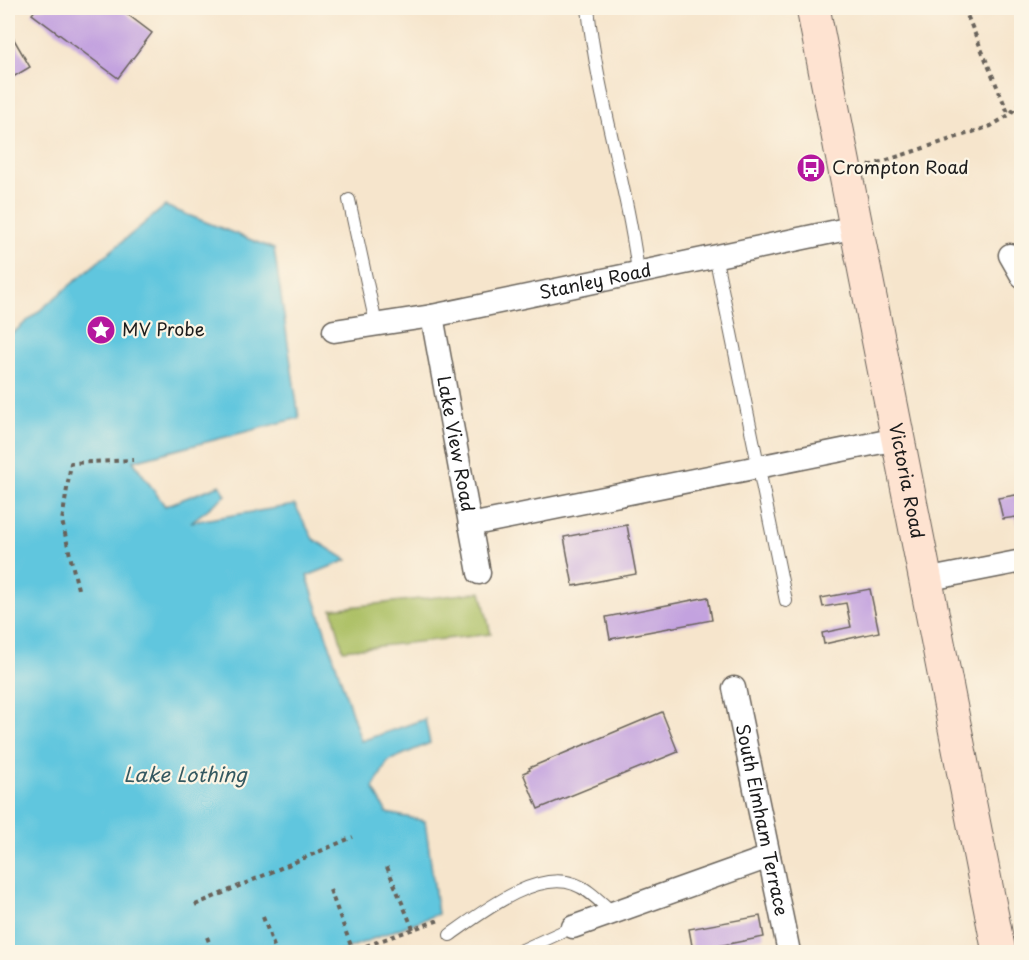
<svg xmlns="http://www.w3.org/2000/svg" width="1029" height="960" font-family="'Playpen Sans',sans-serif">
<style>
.green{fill:#abbf64;stroke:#646e40;stroke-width:1.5}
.water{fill:#61c6de;stroke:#3e717d;stroke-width:1.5}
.building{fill:#c3a2df}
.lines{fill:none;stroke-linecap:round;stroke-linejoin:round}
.lane-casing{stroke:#68625a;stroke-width:14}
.street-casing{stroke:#68625a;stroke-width:25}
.secondary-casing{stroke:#68625a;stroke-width:35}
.path{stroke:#68625a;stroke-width:4;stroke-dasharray:4.5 4.5;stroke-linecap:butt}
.lane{stroke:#fff;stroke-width:12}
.street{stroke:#fff;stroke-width:22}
.secondary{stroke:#fee3d1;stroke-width:33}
.labels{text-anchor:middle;stroke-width:4.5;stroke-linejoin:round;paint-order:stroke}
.poi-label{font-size:18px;fill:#1c1c1c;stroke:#fcf5e5;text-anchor:start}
.street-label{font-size:18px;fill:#1c1c1c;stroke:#fcf5e5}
.water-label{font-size:20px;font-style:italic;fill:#345860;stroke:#fcf5e5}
</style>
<rect width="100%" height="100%" fill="#fcf5e5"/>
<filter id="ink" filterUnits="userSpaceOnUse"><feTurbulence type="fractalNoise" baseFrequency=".0167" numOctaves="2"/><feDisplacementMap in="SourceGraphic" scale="12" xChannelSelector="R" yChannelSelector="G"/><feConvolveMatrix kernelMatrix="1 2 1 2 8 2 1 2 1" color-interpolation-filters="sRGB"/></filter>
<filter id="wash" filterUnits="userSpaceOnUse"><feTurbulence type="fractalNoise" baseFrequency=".008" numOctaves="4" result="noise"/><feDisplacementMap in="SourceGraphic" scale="24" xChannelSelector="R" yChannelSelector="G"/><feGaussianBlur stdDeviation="1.35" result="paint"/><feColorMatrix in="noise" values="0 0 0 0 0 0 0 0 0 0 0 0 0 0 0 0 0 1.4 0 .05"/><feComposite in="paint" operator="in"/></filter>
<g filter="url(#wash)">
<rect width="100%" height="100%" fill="#f6e5cc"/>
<path class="green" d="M 481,592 L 491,634 L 343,650 L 332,609 Z"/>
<path class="water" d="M 165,206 L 274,249 L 299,418 L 133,461 L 165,506 L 220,485 L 226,495 L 191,522 L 295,505 L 313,539 L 347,560 L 307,576 L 361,741 L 425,719 L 430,743 L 388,761 L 373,788 L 387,813 L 425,821 L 438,914 L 346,949 L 346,952 L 8,952 L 8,337 Z"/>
<g id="blocks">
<path class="building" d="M 37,8 L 119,8 L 152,33 L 118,78 L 32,14 Z
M 8,29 L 30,67 L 8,80 Z
M 1022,494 L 1022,522 L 1017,523 L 1016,517 L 1003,519 L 998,498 Z
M 627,525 L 636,574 L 573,586 L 564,537 Z
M 870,589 L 879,632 L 824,644 L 822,633 L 851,627 L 846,603 L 823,607 L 821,598 Z
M 708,597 L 712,620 L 610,639 L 606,617 Z
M 662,712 L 678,752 L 538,809 L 523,773 L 530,770 L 529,768 Z
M 760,916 L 764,937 L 693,951 L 689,929 Z"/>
</g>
</g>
<g filter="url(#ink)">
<use href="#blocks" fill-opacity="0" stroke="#68625a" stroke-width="1.5"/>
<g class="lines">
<g class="lane-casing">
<path id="lane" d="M 588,8 C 597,97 627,183 638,272
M 349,200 L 376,324
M 715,255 L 786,601
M 450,935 C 480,914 535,870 574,884 C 589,889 600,902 611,911
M 518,952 L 573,927"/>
</g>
<g class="street-casing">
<g id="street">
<path d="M 1010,255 L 1022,276"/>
<path id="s1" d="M 432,316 L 479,573"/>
<path id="s2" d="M 334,331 L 432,316 L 856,227"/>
<path d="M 470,525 L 897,439"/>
<path d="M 925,580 L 1022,561"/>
<path id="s3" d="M 734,688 L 789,952"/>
<path d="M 573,927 L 769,857"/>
</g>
</g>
<g class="secondary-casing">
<g id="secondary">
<path id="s4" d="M 813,8 L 999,952"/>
</g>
</g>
<path class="path" d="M 964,8 L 1009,115
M 869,166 L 991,126 L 1009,115 L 1022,101
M 78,589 L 62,521 L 71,463 L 133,460
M 387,867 L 413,929
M 330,890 L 353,951
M 195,905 L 353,837
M 263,917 L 276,952
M 207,937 L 213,952
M 349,952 L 436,921 L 438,927"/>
<use href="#lane" class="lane"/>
<use href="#street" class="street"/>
<use href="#secondary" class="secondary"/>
</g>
</g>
<defs>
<g id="bus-disc" transform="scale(1.5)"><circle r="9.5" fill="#b5179e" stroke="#fcf5e5"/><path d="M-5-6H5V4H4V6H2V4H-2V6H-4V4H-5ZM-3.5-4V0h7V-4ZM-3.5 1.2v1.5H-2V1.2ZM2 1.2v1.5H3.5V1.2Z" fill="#fff"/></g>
<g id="sight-disc" transform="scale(1.5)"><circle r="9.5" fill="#b5179e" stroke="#fcf5e5"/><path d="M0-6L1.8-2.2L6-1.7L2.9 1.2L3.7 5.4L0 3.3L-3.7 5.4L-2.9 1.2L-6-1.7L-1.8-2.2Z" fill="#fff"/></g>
</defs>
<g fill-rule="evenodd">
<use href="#bus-disc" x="811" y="168"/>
<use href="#sight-disc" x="101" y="330"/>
</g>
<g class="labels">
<g class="poi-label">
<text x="832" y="174">Crompton Road</text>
<text x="122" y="336">MV Probe</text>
</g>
<g class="street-label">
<text dy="6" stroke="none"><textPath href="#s2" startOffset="266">Stanley Road</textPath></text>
<text dy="6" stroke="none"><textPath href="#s1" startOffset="130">Lake View Road</textPath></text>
<text dy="6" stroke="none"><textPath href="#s4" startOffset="482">Victoria Road</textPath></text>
<text dy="6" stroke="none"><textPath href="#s3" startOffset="135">South Elmham Terrace</textPath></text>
</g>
<g class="water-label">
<text x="185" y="782">Lake Lothing</text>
</g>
</g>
<rect width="1029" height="960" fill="none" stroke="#fcf5e5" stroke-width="30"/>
</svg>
